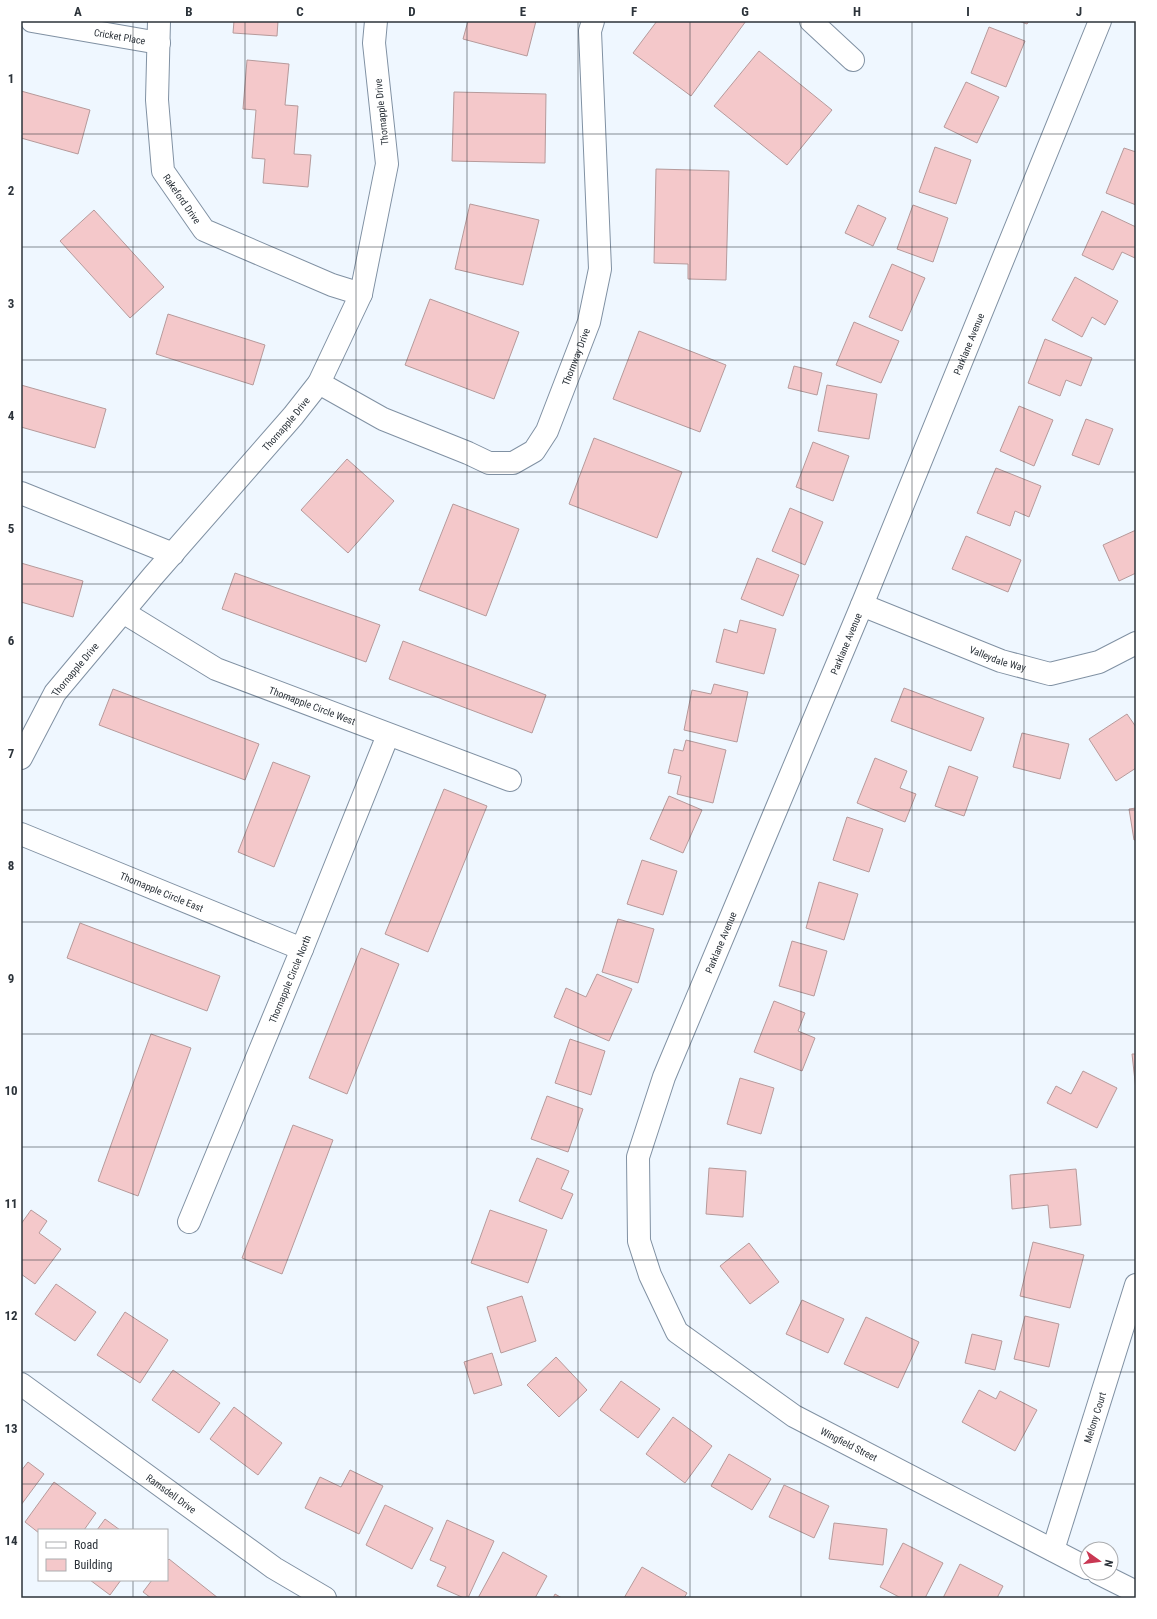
<svg xmlns="http://www.w3.org/2000/svg" width="1157" height="1619" font-family="'Roboto Condensed',sans-serif">
<style>
.building{fill:#f4c8ca;stroke:#b69a9b}
.lines{fill:none;stroke-linecap:round;stroke-linejoin:round}
.street-casing{stroke:#8091a3;stroke-width:24}
.street{stroke:#fff;stroke-width:22}
.grid{fill:none;stroke:#2c333a;stroke-width:1;stroke-opacity:0.55}
.labels{text-anchor:middle;stroke-width:3;stroke-linejoin:round;paint-order:stroke}
.street-label{font-size:10px;fill:#2c333a;stroke:#fff}
.neatline{fill:none;stroke:#2c333a;stroke-width:1.5}
.grid-label{font-size:13px;text-anchor:middle;font-weight:bold;fill:#2c333a}
</style>
<rect width="100%" height="100%" fill="#eff7ff"/>
<path class="building" d="M 234,21 L 278,21 L 277,36 L 233,33 Z
M 468,21 L 536,21 L 527,56 L 463,39 Z
M 657,21 L 746,21 L 691,96 L 633,53 Z
M 1019,21 L 1029,21 L 1027,24 Z
M 989,27 L 1025,41 L 1006,87 L 971,73 Z
M 759,51 L 832,110 L 787,165 L 714,106 Z
M 247,60 L 289,64 L 285,105 L 298,106 L 294,154 L 311,155 L 308,187 L 263,183 L 265,159 L 252,158 L 256,110 L 243,109 Z
M 966,82 L 999,97 L 977,143 L 944,127 Z
M 21,91 L 90,110 L 78,154 L 21,138 Z
M 454,92 L 546,94 L 545,163 L 452,161 Z
M 935,147 L 971,160 L 956,204 L 919,192 Z
M 1124,148 L 1136,152 L 1136,205 L 1106,193 Z
M 656,169 L 729,171 L 726,280 L 688,279 L 688,264 L 654,263 Z
M 470,204 L 539,220 L 523,285 L 455,269 Z
M 858,205 L 886,218 L 873,246 L 845,233 Z
M 913,205 L 948,218 L 933,262 L 897,249 Z
M 94,210 L 164,287 L 130,318 L 60,241 Z
M 1102,211 L 1136,227 L 1135,258 L 1122,252 L 1113,270 L 1082,255 Z
M 892,264 L 925,278 L 902,331 L 869,317 Z
M 1075,277 L 1118,301 L 1105,325 L 1092,317 L 1082,337 L 1052,320 Z
M 430,299 L 519,332 L 494,399 L 405,365 Z
M 168,314 L 265,345 L 253,385 L 156,354 Z
M 854,322 L 899,341 L 881,383 L 836,365 Z
M 639,331 L 726,365 L 700,432 L 613,399 Z
M 1045,339 L 1092,358 L 1081,386 L 1066,380 L 1060,396 L 1028,383 Z
M 794,366 L 822,373 L 817,395 L 788,388 Z
M 21,385 L 106,409 L 95,448 L 21,427 Z
M 827,385 L 877,394 L 869,439 L 818,431 Z
M 1019,406 L 1053,420 L 1034,466 L 1000,451 Z
M 1086,419 L 1113,429 L 1099,465 L 1072,455 Z
M 594,438 L 682,472 L 657,538 L 569,504 Z
M 813,442 L 849,456 L 833,501 L 796,487 Z
M 347,459 L 394,501 L 348,553 L 301,510 Z
M 996,468 L 1041,486 L 1029,517 L 1015,511 L 1010,526 L 977,513 Z
M 453,504 L 519,529 L 486,616 L 419,590 Z
M 790,508 L 823,522 L 805,565 L 772,551 Z
M 1136,530 L 1136,573 L 1119,581 L 1103,545 Z
M 966,536 L 1021,560 L 1008,592 L 952,569 Z
M 757,558 L 799,575 L 783,616 L 741,599 Z
M 21,563 L 83,581 L 73,617 L 21,602 Z
M 235,573 L 380,625 L 366,662 L 222,609 Z
M 740,620 L 776,629 L 764,674 L 716,662 L 724,629 L 737,633 Z
M 403,641 L 546,695 L 532,733 L 389,679 Z
M 714,684 L 748,692 L 737,742 L 684,730 L 692,690 L 711,694 Z
M 904,688 L 984,718 L 971,751 L 891,721 Z
M 113,689 L 259,744 L 245,780 L 99,725 Z
M 1127,714 L 1136,727 L 1136,768 L 1116,781 L 1089,739 Z
M 1022,733 L 1069,744 L 1060,779 L 1013,767 Z
M 686,740 L 726,750 L 713,803 L 677,794 L 681,776 L 668,773 L 674,749 L 683,751 Z
M 875,758 L 907,771 L 900,788 L 916,794 L 905,822 L 857,803 Z
M 273,762 L 310,776 L 274,867 L 238,852 Z
M 949,766 L 978,777 L 964,816 L 935,806 Z
M 444,789 L 487,806 L 428,952 L 385,934 Z
M 669,796 L 702,810 L 683,853 L 650,839 Z
M 1136,808 L 1136,840 L 1134,840 L 1129,809 Z
M 847,817 L 883,829 L 869,872 L 833,860 Z
M 642,860 L 677,871 L 663,915 L 627,904 Z
M 819,882 L 858,894 L 844,940 L 806,928 Z
M 618,919 L 654,929 L 638,983 L 602,972 Z
M 80,923 L 220,976 L 207,1011 L 67,958 Z
M 792,941 L 827,951 L 814,996 L 779,986 Z
M 361,948 L 399,964 L 347,1094 L 309,1078 Z
M 597,974 L 632,989 L 609,1041 L 554,1017 L 566,988 L 586,997 Z
M 774,1001 L 805,1013 L 798,1031 L 815,1038 L 802,1071 L 754,1052 Z
M 151,1034 L 191,1048 L 138,1196 L 98,1181 Z
M 570,1039 L 605,1051 L 591,1095 L 555,1083 Z
M 1132,1054 L 1136,1054 L 1136,1090 Z
M 1083,1071 L 1117,1088 L 1097,1128 L 1047,1103 L 1056,1086 L 1071,1094 Z
M 740,1078 L 774,1088 L 761,1134 L 727,1124 Z
M 547,1096 L 583,1109 L 568,1152 L 531,1139 Z
M 293,1125 L 333,1140 L 282,1274 L 242,1258 Z
M 537,1158 L 569,1171 L 561,1189 L 573,1194 L 562,1219 L 519,1201 Z
M 709,1168 L 746,1171 L 743,1217 L 706,1214 Z
M 1076,1169 L 1081,1225 L 1050,1228 L 1048,1205 L 1012,1209 L 1010,1175 Z
M 31,1210 L 47,1221 L 39,1233 L 61,1249 L 35,1284 L 21,1274 L 21,1224 Z
M 490,1210 L 547,1230 L 528,1283 L 471,1263 Z
M 1033,1242 L 1084,1255 L 1070,1308 L 1020,1296 Z
M 749,1243 L 779,1282 L 750,1304 L 720,1266 Z
M 56,1284 L 96,1312 L 75,1341 L 35,1314 Z
M 522,1296 L 536,1341 L 501,1353 L 487,1307 Z
M 802,1300 L 844,1319 L 828,1353 L 786,1334 Z
M 125,1312 L 168,1340 L 140,1383 L 97,1355 Z
M 1025,1316 L 1059,1324 L 1049,1367 L 1014,1359 Z
M 866,1317 L 919,1342 L 898,1388 L 844,1364 Z
M 972,1334 L 1002,1341 L 995,1370 L 965,1363 Z
M 492,1353 L 502,1385 L 474,1394 L 464,1362 Z
M 556,1357 L 587,1390 L 559,1417 L 527,1385 Z
M 173,1370 L 220,1403 L 199,1433 L 152,1400 Z
M 621,1381 L 660,1409 L 638,1438 L 600,1410 Z
M 979,1390 L 996,1399 L 1000,1391 L 1037,1410 L 1015,1451 L 962,1422 Z
M 234,1407 L 282,1443 L 258,1475 L 210,1439 Z
M 673,1417 L 712,1446 L 685,1483 L 646,1454 Z
M 729,1454 L 771,1479 L 752,1510 L 711,1486 Z
M 28,1462 L 44,1474 L 21,1505 L 21,1471 Z
M 350,1470 L 383,1486 L 359,1534 L 305,1508 L 320,1477 L 341,1487 Z
M 54,1482 L 96,1513 L 84,1530 L 39,1530 L 39,1533 L 25,1522 Z
M 784,1485 L 829,1506 L 814,1538 L 769,1517 Z
M 385,1505 L 433,1528 L 412,1569 L 366,1545 Z
M 105,1519 L 120,1530 L 97,1530 Z
M 447,1520 L 494,1541 L 468,1598 L 464,1598 L 437,1586 L 446,1567 L 430,1560 Z
M 834,1523 L 887,1529 L 883,1565 L 829,1559 Z
M 903,1543 L 943,1563 L 925,1598 L 901,1598 L 880,1587 Z
M 503,1552 L 547,1576 L 535,1598 L 478,1598 Z
M 169,1559 L 218,1598 L 151,1598 L 143,1592 L 152,1580 L 167,1580 L 167,1561 Z
M 960,1564 L 1003,1586 L 997,1598 L 943,1598 Z
M 642,1567 L 687,1593 L 684,1598 L 624,1598 Z
M 90,1580 L 121,1580 L 110,1595 Z
M 555,1594 L 562,1598 L 553,1598 Z"/>
<g class="lines">
<g class="street-casing">
<g id="street">
<path id="s1" d="M 32,21 L 159,43"/>
<path id="s2" d="M 159,21 L 157,100 L 163,171 L 204,230 L 332,285 L 361,294"/>
<path d="M 811,21 L 853,60"/>
<path id="s3" d="M 319,383 L 383,419 L 468,453 L 489,463 L 513,463 L 534,451 L 547,431 L 589,322 L 600,269 L 590,31 L 593,21"/>
<path d="M 21,493 L 173,554"/>
<path id="s4" d="M 862,605 L 1001,661 L 1050,674 L 1099,662 L 1136,643"/>
<path id="s5" d="M 123,612 L 216,669 L 510,780"/>
<path id="s6" d="M 21,758 L 55,693 L 153,576 L 293,416 L 319,383 L 361,294 L 387,164 L 374,43 L 376,21"/>
<path id="s7" d="M 21,834 L 302,949"/>
<path id="s8" d="M 189,1222 L 302,949 L 388,735"/>
<path id="s9" d="M 21,1384 L 274,1568 L 325,1598"/>
<path id="s10" d="M 1053,1550 L 1136,1285"/>
<path id="s11" d="M 1087,1568 L 794,1416 L 677,1332 L 650,1275 L 639,1241 L 638,1157 L 664,1077 L 862,605 L 1100,21"/>
<path d="M 1098,1573 L 1136,1592"/>
</g>
</g>
<use href="#street" class="street"/>
</g>
<path class="grid" d="M 133,21 L 133,1530M 245,21 L 245,1598M 356,21 L 356,1598M 467,21 L 467,1598M 578,21 L 578,1598M 690,21 L 690,1598M 801,21 L 801,1598M 912,21 L 912,1598M 1024,21 L 1024,1598M 21,134 L 1136,134M 21,247 L 1136,247M 21,360 L 1136,360M 21,472 L 1136,472M 21,584 L 1136,584M 21,697 L 1136,697M 21,810 L 1136,810M 21,922 L 1136,922M 21,1034 L 1136,1034M 21,1147 L 1136,1147M 21,1260 L 1136,1260M 21,1372 L 1136,1372M 21,1484 L 1136,1484M 133,1580 L 133,1598"/>
<g class="labels">
<g class="street-label">
<text dy="4" stroke="none"><textPath href="#s1" startOffset="89">Cricket Place</textPath></text>
<text transform="translate(381 112) rotate(-96)" y="4">Thornapple Drive</text>
<text dy="4" stroke="none"><textPath href="#s2" startOffset="184">Rakeford Drive</textPath></text>
<text dy="4" stroke="none"><textPath href="#s11" startOffset="1535">Parklane Avenue</textPath></text>
<text dy="4" stroke="none"><textPath href="#s3" startOffset="340">Thornway Drive</textPath></text>
<text dy="4" stroke="none"><textPath href="#s6" startOffset="428">Thornapple Drive</textPath></text>
<text dy="4" stroke="none"><textPath href="#s11" startOffset="1211">Parklane Avenue</textPath></text>
<text dy="4" stroke="none"><textPath href="#s4" startOffset="146">Valleydale Way</textPath></text>
<text dy="4" stroke="none"><textPath href="#s6" startOffset="104">Thornapple Drive</textPath></text>
<text dy="4" stroke="none"><textPath href="#s5" startOffset="212">Thornapple Circle West</textPath></text>
<text dy="4" stroke="none"><textPath href="#s7" startOffset="152">Thornapple Circle East</textPath></text>
<text dy="4" stroke="none"><textPath href="#s11" startOffset="887">Parklane Avenue</textPath></text>
<text dy="4" stroke="none"><textPath href="#s8" startOffset="263">Thornapple Circle North</textPath></text>
<text dy="4" stroke="none"><textPath href="#s10" startOffset="139">Melony Court</textPath></text>
<text transform="translate(849 1444) rotate(27)" y="4">Wingfield Street</text>
<text dy="4" stroke="none"><textPath href="#s9" startOffset="186">Ramsdell Drive</textPath></text>
</g>
</g>
<rect width="1157" height="1619" fill="none" stroke="#ffffff" stroke-width="44"/>
<rect x="38" y="1529" width="130" height="52" fill="#ffffff" stroke="#abadb0"/>
<rect x="46" y="1542" width="20" height="6" fill="#ffffff" stroke="#abadb0"/>
<text x="74" y="1549" font-size="12" fill="#2c333a">Road</text>
<rect x="46" y="1559" width="20" height="12" fill="#f4c8ca" stroke="#abadb0"/>
<text x="74" y="1569" font-size="12" fill="#2c333a">Building</text>
<g transform="translate(1099 1561) rotate(104)"><circle r="19" fill="#ffffff" stroke="#abadb0"/>
<path d="M0-3L7 15L0 10L-7 15Z" fill="#c93853"/>
<text y="-6" font-size="11" font-weight="bold" text-anchor="middle" fill="#2c333a">N</text>
</g>
<rect x="22" y="22" width="1113" height="1575" class="neatline"/>
<g class="grid-label">
<text x="78" y="16">A</text>
<text x="189" y="16">B</text>
<text x="300" y="16">C</text>
<text x="412" y="16">D</text>
<text x="523" y="16">E</text>
<text x="634" y="16">F</text>
<text x="745" y="16">G</text>
<text x="857" y="16">H</text>
<text x="968" y="16">I</text>
<text x="1079" y="16">J</text>
<text x="11" y="83">1</text>
<text x="11" y="195">2</text>
<text x="11" y="308">3</text>
<text x="11" y="420">4</text>
<text x="11" y="533">5</text>
<text x="11" y="645">6</text>
<text x="11" y="758">7</text>
<text x="11" y="870">8</text>
<text x="11" y="983">9</text>
<text x="11" y="1095">10</text>
<text x="11" y="1208">11</text>
<text x="11" y="1320">12</text>
<text x="11" y="1433">13</text>
<text x="11" y="1545">14</text>
</g>
</svg>
